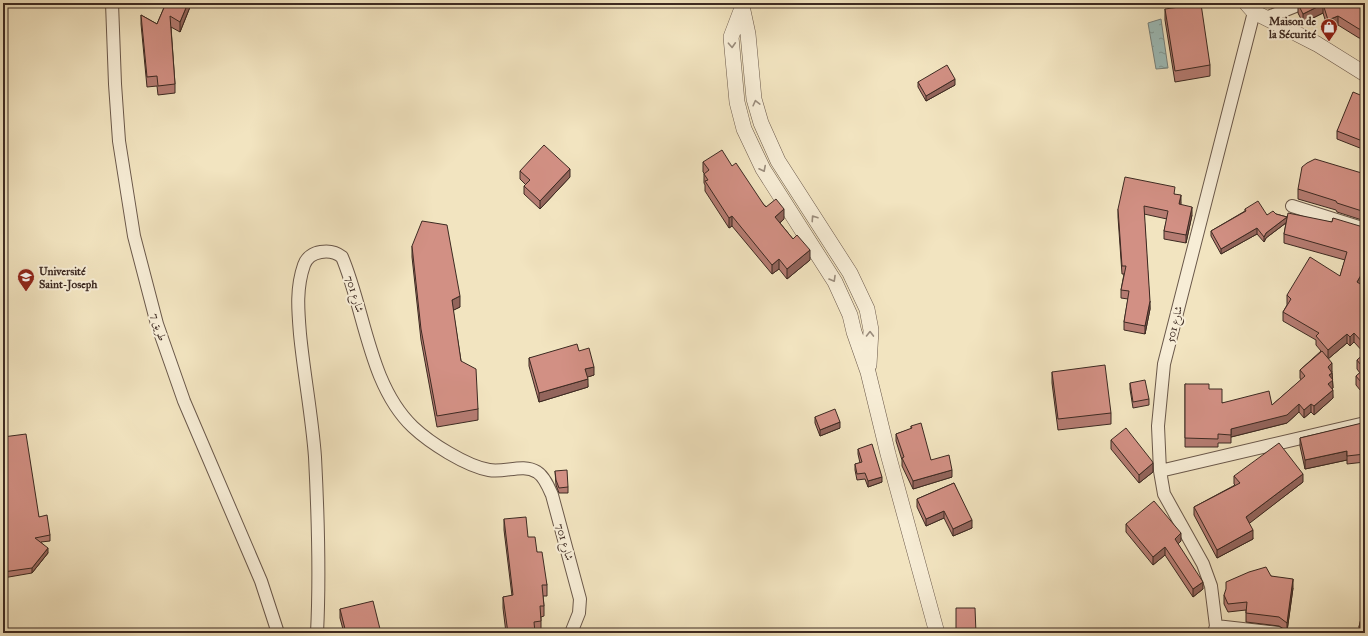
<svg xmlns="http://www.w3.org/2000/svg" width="1368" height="636" font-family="'IM FELL Great Primer',Amiri,serif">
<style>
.water{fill:url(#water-ripples);stroke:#77827d}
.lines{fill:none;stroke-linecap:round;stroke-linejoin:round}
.minor-casing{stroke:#6a584a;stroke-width:14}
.tertiary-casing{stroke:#6a584a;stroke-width:16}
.minor{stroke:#f7edd6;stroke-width:12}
.tertiary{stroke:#f7edd6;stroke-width:15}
.wall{fill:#b57c72;stroke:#3d2a22}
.shaded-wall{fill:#93655c;stroke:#3d2a22}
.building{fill:#d29084;stroke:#3d2a22}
.oneway{stroke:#9a8c7c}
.labels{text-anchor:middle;stroke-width:4;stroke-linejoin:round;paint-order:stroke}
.poi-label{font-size:11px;font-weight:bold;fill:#3d2a22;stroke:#f7edd6;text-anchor:end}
.street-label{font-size:11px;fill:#3d2a22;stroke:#f7edd6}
</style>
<defs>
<pattern id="water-ripples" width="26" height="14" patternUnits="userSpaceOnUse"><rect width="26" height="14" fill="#9dbdba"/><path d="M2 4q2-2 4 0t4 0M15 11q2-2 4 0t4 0" fill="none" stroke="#819a97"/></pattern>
</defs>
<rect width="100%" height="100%" fill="#f2e4c0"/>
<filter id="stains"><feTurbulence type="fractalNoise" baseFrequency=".005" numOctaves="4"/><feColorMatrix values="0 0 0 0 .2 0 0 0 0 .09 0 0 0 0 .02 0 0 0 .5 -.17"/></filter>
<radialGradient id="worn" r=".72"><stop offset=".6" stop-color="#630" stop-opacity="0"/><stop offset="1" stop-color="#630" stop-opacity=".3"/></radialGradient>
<path class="water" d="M 1161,19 L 1168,68 L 1156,69 L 1148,23 Z"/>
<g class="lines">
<g class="minor-casing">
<path id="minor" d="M 112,3 L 115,84 L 119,141 L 134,236 L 157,324 L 184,401 L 261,581 L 278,633
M 1266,18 L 1303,3
M 1292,206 L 1365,229
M 1160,471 L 1365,423
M 1216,626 L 1278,633
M 317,633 C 320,575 318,515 315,457 C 312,416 304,375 300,334 C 298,310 296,288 304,265 C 309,250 331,248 342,257 C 365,311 369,385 413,427 C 430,443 466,466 489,470 C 505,473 523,463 537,472 C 544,476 549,488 552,495 L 580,599 L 579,613 L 571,633
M 1214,633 L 1216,626 L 1211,586 L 1203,564 L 1164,494 L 1160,471 L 1158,426 L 1164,364 L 1254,12"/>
</g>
<g class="tertiary-casing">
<path id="tertiary" d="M 1246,3 L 1254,12 L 1317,44 L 1365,74
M 742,6 L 748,34 L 754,99 L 761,123 L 778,161 L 850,273 L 867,309 L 871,330 L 869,365
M 742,8 L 731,37 L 737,102 L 744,129 L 763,169 L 835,282 L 850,315 L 854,332 L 868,372 L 888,454 L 937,633"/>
</g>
<use href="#minor" class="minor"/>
<use href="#tertiary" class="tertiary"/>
</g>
<path class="wall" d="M 166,3 L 211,3 L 206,7 L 190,7 L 180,32 L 171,27 L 175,84 L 175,93 L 158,95 L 157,86 L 147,87 L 141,24 L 141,15 L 157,24 Z
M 1365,3 L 1365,39 L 1359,38 L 1338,25 L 1328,29 L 1323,13 L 1303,23 L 1298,13 L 1298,4 Z
M 1165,9 L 1210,65 L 1210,76 L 1175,82 L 1165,20 Z
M 918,82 L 955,85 L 926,101 L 918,87 Z
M 1365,97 L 1365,150 L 1337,139 L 1337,131 Z
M 703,162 L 732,166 L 764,205 L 784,219 L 780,223 L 810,260 L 787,279 L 779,269 L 772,274 L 732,226 L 729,228 L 705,191 L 705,185 L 704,183 L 704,173 L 703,172 Z
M 520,171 L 570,177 L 540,209 L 524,194 L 524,186 L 526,185 L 520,179 Z
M 1365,174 L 1365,221 L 1337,212 L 1336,210 L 1298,199 L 1298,189 Z
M 1175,194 L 1181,203 L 1180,205 L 1192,215 L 1186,243 L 1164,239 L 1164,231 L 1167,219 L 1144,214 L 1150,309 L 1145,334 L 1124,330 L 1124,322 L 1128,299 L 1121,298 L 1121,290 L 1124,274 L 1122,274 L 1118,217 L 1118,209 Z
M 1245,209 L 1267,215 L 1276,214 L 1287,217 L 1332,222 L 1333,218 L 1361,284 L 1365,287 L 1365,396 L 1356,385 L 1356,376 L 1360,373 L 1357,369 L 1357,360 L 1365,354 L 1354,342 L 1350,346 L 1347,343 L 1328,359 L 1332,372 L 1333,388 L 1332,389 L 1333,398 L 1314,415 L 1311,412 L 1304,418 L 1299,412 L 1287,423 L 1231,437 L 1231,443 L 1218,443 L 1218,447 L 1185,447 L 1185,384 L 1209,389 L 1222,403 L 1272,405 L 1301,380 L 1300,378 L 1300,370 L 1321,351 L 1316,345 L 1316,340 L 1283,321 L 1283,312 L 1287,305 L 1287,295 L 1340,276 L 1345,260 L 1284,243 L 1284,234 L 1286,223 L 1266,238 L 1264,242 L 1257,234 L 1221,254 L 1211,236 L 1211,231 L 1245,211 Z
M 412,246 L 460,307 L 453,310 L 461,361 L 478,409 L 478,420 L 437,427 L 421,340 L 412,257 Z
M 579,351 L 594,375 L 587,377 L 588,387 L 539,402 L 529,366 L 529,358 Z
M 1052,372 L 1111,413 L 1111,424 L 1058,430 L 1052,383 Z
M 1130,383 L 1149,399 L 1149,405 L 1133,408 L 1130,389 Z
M 815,417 L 840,428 L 820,436 L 815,423 Z
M 1365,423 L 1365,462 L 1347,464 L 1347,460 L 1305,469 L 1300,446 L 1300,438 Z
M 911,426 L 931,460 L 952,477 L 913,489 L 902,466 L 902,460 L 896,441 L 896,434 L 911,429 Z
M 3,437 L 39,517 L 50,535 L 50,541 L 41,542 L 48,553 L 32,573 L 3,578 Z
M 1111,440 L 1153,472 L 1139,483 L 1111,449 Z
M 858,449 L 882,482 L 868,487 L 865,479 L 857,480 L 855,470 L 855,464 L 860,463 L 858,454 Z
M 555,471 L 568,487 L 568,493 L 559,493 L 556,485 Z
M 1234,476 L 1303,482 L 1249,523 L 1253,539 L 1217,558 L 1194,515 L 1194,507 L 1235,485 L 1234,484 Z
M 954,483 L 972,528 L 953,536 L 944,518 L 926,526 L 917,507 L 917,499 Z
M 504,519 L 528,537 L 537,552 L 547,585 L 547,596 L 543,596 L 544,606 L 544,616 L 541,617 L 541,632 L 535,633 L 506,633 L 503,608 L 503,597 L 512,596 L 504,530 Z
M 1126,524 L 1181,541 L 1178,544 L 1203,589 L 1193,597 L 1165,555 L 1153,565 L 1126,532 Z
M 1271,576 L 1293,588 L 1287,631 L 1279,626 L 1246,622 L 1246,610 L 1228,612 L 1224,604 L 1224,595 Z
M 1365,602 L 1365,633 L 1359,633 L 1359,627 Z
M 340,609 L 381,633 L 344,633 L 340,618 Z"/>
<path class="shaded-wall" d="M 188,3 L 190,3 L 190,7 L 180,32 L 180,22 Z
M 206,3 L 211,3 L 206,7 Z
M 1323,4 L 1323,13 L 1303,23 L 1303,14 Z
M 1338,16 L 1338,25 L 1328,29 L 1328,20 Z
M 955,79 L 955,85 L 926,101 L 926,96 Z
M 570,169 L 570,177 L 540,209 L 540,201 Z
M 1181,195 L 1181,203 L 1179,213 L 1179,204 Z
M 1192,207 L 1192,215 L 1186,243 L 1186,235 Z
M 784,209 L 784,219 L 775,227 L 775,217 Z
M 732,216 L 732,226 L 729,228 L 729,218 Z
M 1287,217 L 1287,222 L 1266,238 L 1264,242 L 1264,237 L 1266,233 Z
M 1257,228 L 1257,234 L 1221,254 L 1221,249 Z
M 810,250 L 810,260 L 787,279 L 787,269 Z
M 779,259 L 779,269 L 772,274 L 772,265 Z
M 1365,268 L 1365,277 L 1357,291 L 1357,282 Z
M 460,296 L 460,307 L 452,311 L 452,300 Z
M 1150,301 L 1150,309 L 1145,334 L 1145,326 Z
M 1354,333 L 1354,342 L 1350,346 L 1350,337 Z
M 1347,334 L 1347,343 L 1328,359 L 1328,350 Z
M 1332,363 L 1332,372 L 1328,376 L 1328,367 Z
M 594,367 L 594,375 L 585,378 L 585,369 Z
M 1332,373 L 1333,388 L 1328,393 L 1328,384 L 1329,375 Z
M 588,379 L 588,387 L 539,402 L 539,393 Z
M 1333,390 L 1333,398 L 1314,415 L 1314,406 Z
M 1299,404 L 1299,412 L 1287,423 L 1231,437 L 1231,429 Z
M 1311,404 L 1311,412 L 1304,418 L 1304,410 Z
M 840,422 L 840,428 L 820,436 L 820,430 Z
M 1347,451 L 1347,460 L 1305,469 L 1305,460 Z
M 1153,463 L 1153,472 L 1139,483 L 1139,475 Z
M 952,470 L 952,477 L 913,489 L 913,481 Z
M 1303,474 L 1303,482 L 1246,526 L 1246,517 Z
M 882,477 L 882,482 L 868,487 L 868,481 Z
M 944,511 L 944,518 L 926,526 L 926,519 Z
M 972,520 L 972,528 L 953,536 L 953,529 Z
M 1253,530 L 1253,539 L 1217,558 L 1217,550 Z
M 1181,533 L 1181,541 L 1175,547 L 1175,539 Z
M 1165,547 L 1165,555 L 1153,565 L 1153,557 Z
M 48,548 L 48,553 L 32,573 L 32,568 Z
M 1293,579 L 1293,588 L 1287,631 L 1287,623 Z
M 1203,582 L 1203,589 L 1193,597 L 1193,589 Z"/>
<path class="building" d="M 166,3 L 188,3 L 180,22 L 170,16 L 175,84 L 158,86 L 157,76 L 147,77 L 141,15 L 157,24 Z
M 1301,3 L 1365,3 L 1365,30 L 1359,29 L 1338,16 L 1328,20 L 1323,4 L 1303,14 L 1298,4 Z
M 1201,4 L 1210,65 L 1175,71 L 1165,9 Z
M 947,65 L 955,79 L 926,96 L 918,82 Z
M 1353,92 L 1365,97 L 1365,142 L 1337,131 Z
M 544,145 L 570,169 L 540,201 L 524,186 L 530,180 L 520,171 Z
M 722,150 L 732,166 L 736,163 L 764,205 L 766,207 L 776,199 L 784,209 L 775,217 L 793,239 L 797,235 L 810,250 L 787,269 L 779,259 L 772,265 L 732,216 L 729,218 L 705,181 L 708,180 L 704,174 L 709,170 L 703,162 Z
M 1315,159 L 1365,174 L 1365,212 L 1337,203 L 1336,201 L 1298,189 L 1302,167 L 1307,163 Z
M 1125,177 L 1175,187 L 1174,194 L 1181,195 L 1179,204 L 1192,207 L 1186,235 L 1164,231 L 1168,211 L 1144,206 L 1150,301 L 1145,326 L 1124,322 L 1129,291 L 1121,290 L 1126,266 L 1122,266 L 1118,209 Z
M 1258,201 L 1267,215 L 1273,211 L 1276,214 L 1287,217 L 1266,233 L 1264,237 L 1257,228 L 1221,249 L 1211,231 L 1246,211 L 1245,209 Z
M 1288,213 L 1332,222 L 1333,218 L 1363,227 L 1365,227 L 1365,268 L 1357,282 L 1365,287 L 1365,345 L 1354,333 L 1350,337 L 1347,334 L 1328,350 L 1316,336 L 1319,333 L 1283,312 L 1291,299 L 1287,295 L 1310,257 L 1340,276 L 1347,252 L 1284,234 Z
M 422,221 L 447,225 L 460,296 L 452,300 L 461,361 L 476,369 L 478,409 L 437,416 L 421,329 L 412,246 Z
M 577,344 L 579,351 L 589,348 L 594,367 L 585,369 L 588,379 L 539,393 L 529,358 Z
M 1322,351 L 1332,363 L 1328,367 L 1332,373 L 1329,375 L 1333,380 L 1328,384 L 1333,390 L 1314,406 L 1311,404 L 1304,410 L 1299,404 L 1287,415 L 1231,429 L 1231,435 L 1218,434 L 1218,439 L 1185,438 L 1185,384 L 1209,384 L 1209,389 L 1222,389 L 1222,403 L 1269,391 L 1272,405 L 1305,376 L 1300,370 Z
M 1365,353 L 1365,387 L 1356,376 L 1364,369 L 1357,360 Z
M 1105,365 L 1111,413 L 1058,419 L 1052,372 Z
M 1145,380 L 1149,399 L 1133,402 L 1130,383 Z
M 835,409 L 840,422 L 820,430 L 815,417 Z
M 921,423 L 931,460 L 949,455 L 952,470 L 913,481 L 902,458 L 904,457 L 896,434 L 912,428 L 911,426 Z
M 1362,423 L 1365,423 L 1365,454 L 1347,456 L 1347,451 L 1305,460 L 1300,438 Z
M 1126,428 L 1152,461 L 1153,463 L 1139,475 L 1111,440 Z
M 26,434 L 39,517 L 47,515 L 50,535 L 35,538 L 48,548 L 32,568 L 3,572 L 3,437 Z
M 1279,443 L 1303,474 L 1246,517 L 1253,530 L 1217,550 L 1194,507 L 1240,483 L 1234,476 Z
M 872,444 L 882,477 L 868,481 L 865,473 L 857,474 L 855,464 L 862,462 L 858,449 Z
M 567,470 L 568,487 L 559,488 L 556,480 L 555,471 Z
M 954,483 L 972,520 L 953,529 L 944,511 L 926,519 L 917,499 Z
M 1154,501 L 1181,533 L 1175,539 L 1203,582 L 1193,589 L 1165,547 L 1153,557 L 1126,524 Z
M 526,517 L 528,537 L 535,537 L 537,552 L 542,552 L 547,585 L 542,585 L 544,606 L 540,606 L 541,621 L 534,622 L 535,633 L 508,633 L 503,597 L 513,595 L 504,519 Z
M 1266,567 L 1271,576 L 1293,579 L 1287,623 L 1279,617 L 1246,613 L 1247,602 L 1228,604 L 1224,595 L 1226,589 L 1226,582 L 1249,572 Z
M 373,601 L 381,633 L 346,633 L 340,609 Z
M 1365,602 L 1365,629 L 1359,627 Z
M 956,608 L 975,608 L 976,633 L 956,633 Z
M 1217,630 L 1231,633 L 1216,633 Z"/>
<defs><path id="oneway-chevron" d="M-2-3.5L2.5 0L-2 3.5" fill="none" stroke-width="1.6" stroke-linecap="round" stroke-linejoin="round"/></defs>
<g class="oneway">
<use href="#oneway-chevron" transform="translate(732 45) rotate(87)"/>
<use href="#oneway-chevron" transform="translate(756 103) rotate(-104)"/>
<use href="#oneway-chevron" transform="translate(763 169) rotate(63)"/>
<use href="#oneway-chevron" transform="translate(814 218) rotate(-124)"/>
<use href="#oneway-chevron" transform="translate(833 279) rotate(60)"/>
<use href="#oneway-chevron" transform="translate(870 334) rotate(-89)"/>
</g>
<defs>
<g id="shop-pin" transform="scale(0.9)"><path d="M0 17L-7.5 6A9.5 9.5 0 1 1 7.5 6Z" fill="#8f2418" stroke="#f7edd6"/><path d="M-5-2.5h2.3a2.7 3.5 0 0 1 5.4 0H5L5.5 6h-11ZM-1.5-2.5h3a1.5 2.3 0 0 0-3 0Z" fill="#fff"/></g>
<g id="university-pin" transform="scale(0.9)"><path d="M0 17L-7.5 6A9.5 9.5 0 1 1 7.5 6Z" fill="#8f2418" stroke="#f7edd6"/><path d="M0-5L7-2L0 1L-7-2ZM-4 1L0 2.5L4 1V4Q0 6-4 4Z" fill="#fff"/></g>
</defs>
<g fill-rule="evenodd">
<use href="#shop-pin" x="1329" y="27"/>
<use href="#university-pin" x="26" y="277"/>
</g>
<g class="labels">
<g class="poi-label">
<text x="1316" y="25">Maison de<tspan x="1316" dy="13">la Sécurité</tspan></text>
<text x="39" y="275" text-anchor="start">Université<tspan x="39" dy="13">Saint-Joseph</tspan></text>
</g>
<g class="street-label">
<text transform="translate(355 294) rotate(73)" y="4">شارع 701</text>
<text transform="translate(1174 324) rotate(-76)" y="4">شارع 501</text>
<text transform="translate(159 327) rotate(73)" y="4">طريق 7</text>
<text transform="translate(565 542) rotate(74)" y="4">شارع 701</text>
</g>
</g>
<rect width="1368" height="636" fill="none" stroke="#f2e4c0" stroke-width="16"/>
<rect x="4" y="4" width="1360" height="628" fill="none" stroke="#3d2a22" stroke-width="2"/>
<rect x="8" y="8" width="1352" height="620" fill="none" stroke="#3d2a22"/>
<rect width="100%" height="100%" filter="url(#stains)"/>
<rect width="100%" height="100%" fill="url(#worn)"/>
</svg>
